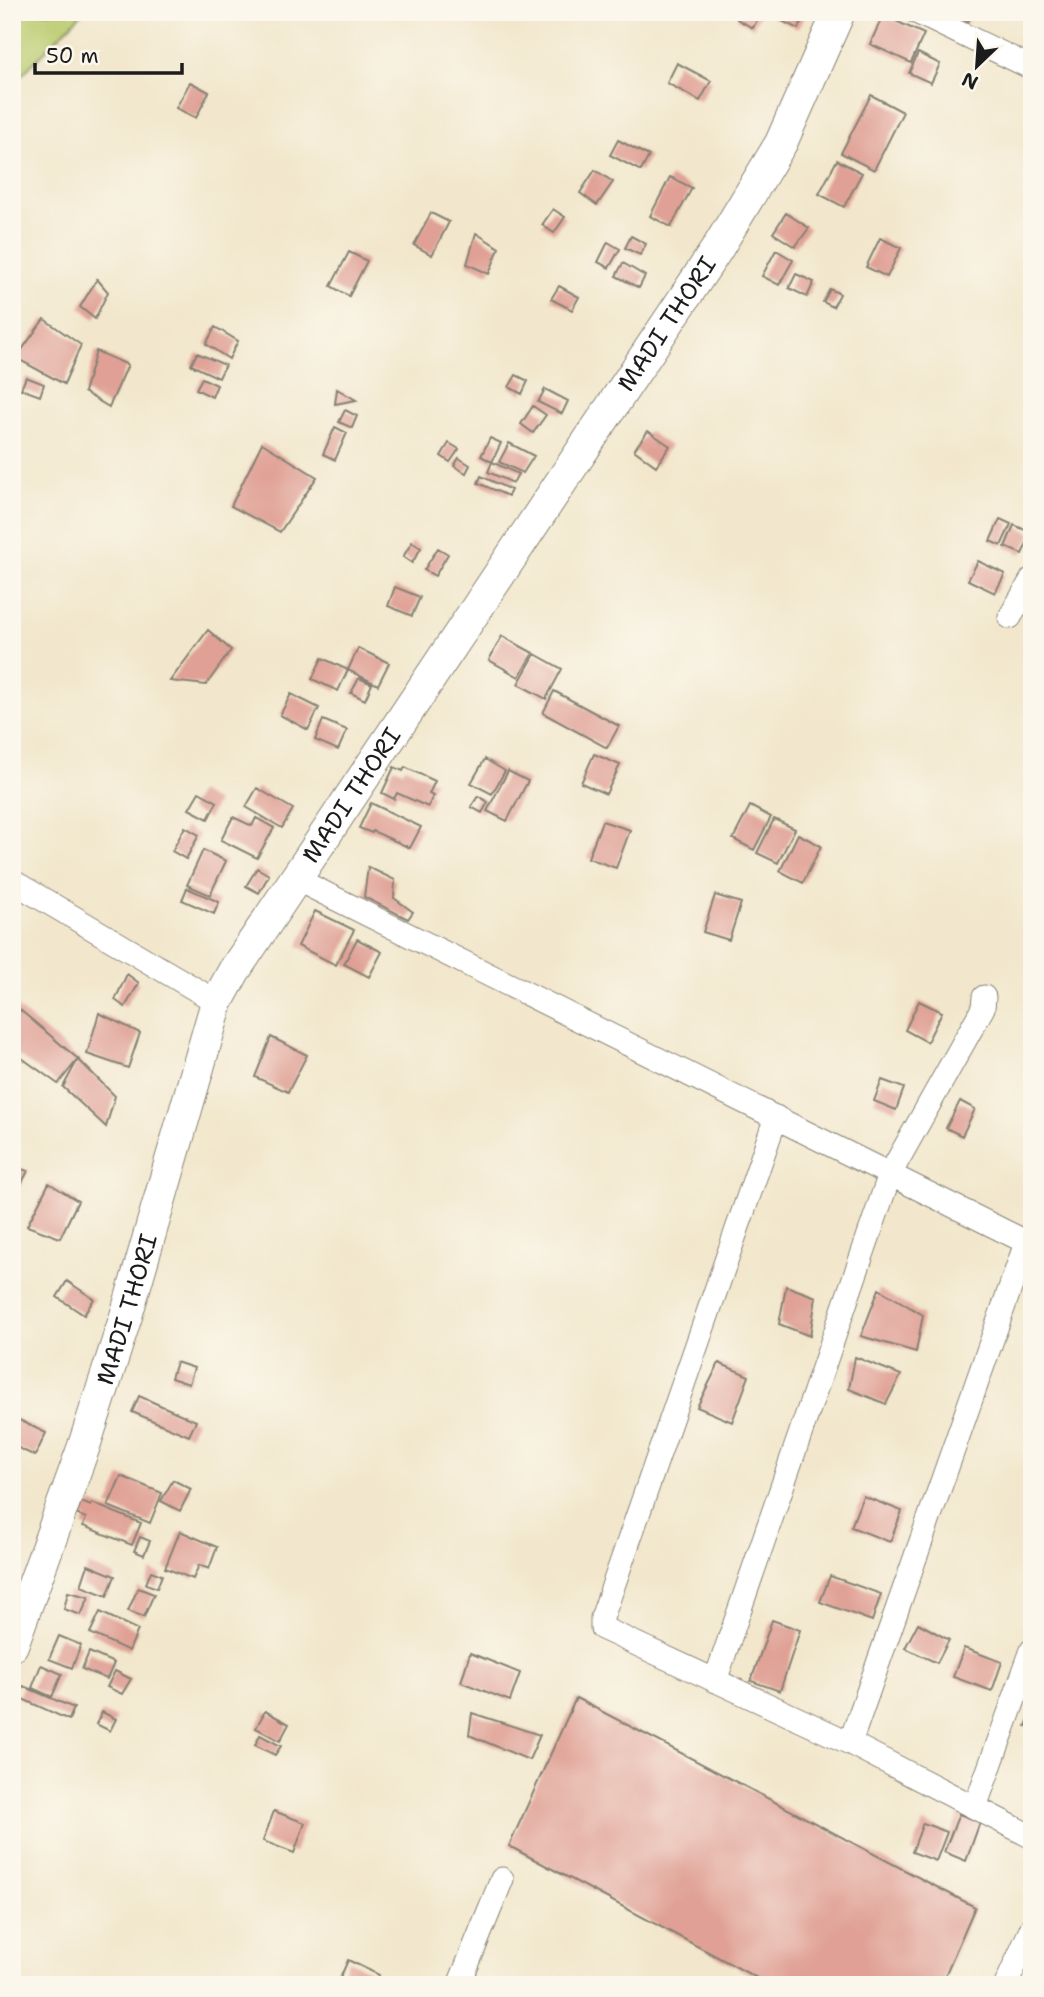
<svg xmlns="http://www.w3.org/2000/svg" width="1044" height="1997" font-family="'Shantell Sans',sans-serif">
<style>
.green{fill:#bacb6d;stroke:#6b7444;stroke-width:2}
.building{fill:#e0a095}
.lines{fill:none;stroke-linecap:round;stroke-linejoin:round}
.street-casing{stroke:#878274;stroke-width:25}
.secondary-casing{stroke:#878274;stroke-width:34}
.street{stroke:#fff;stroke-width:23}
.secondary{stroke:#fff;stroke-width:32}
.labels{text-anchor:middle;stroke-width:5;stroke-linejoin:round;paint-order:stroke}
.street-label{font-size:24px;fill:#1c1c1c;stroke:#fbf7ec}
</style>
<rect width="100%" height="100%" fill="#fbf7ec"/>
<filter id="ink" filterUnits="userSpaceOnUse"><feTurbulence type="fractalNoise" baseFrequency=".0143" numOctaves="2"/><feDisplacementMap in="SourceGraphic" scale="14" xChannelSelector="R" yChannelSelector="G"/><feConvolveMatrix kernelMatrix="1 2 1 2 8 2 1 2 1" color-interpolation-filters="sRGB"/></filter>
<filter id="wash" filterUnits="userSpaceOnUse"><feTurbulence type="fractalNoise" baseFrequency=".00686" numOctaves="4" result="noise"/><feDisplacementMap in="SourceGraphic" scale="28" xChannelSelector="R" yChannelSelector="G"/><feGaussianBlur stdDeviation="1.57" result="paint"/><feColorMatrix in="noise" values="0 0 0 0 0 0 0 0 0 0 0 0 0 0 0 0 0 1.4 0 .05"/><feComposite in="paint" operator="in"/></filter>
<g filter="url(#wash)">
<rect width="100%" height="100%" fill="#f2e7cc"/>
<path class="green" d="M 26,12 L 83,12 L 12,85 L 12,26 Z"/>
<g id="blocks">
<path class="building" d="M 741,12 L 761,12 L 753,28 L 737,19 Z
M 764,12 L 806,12 L 798,29 Z
M 948,12 L 973,12 L 968,22 Z
M 883,15 L 924,34 L 911,63 L 870,44 Z
M 918,53 L 940,64 L 931,83 L 909,73 Z
M 677,63 L 711,81 L 700,101 L 667,83 Z
M 190,82 L 209,92 L 196,118 L 176,108 Z
M 871,95 L 903,112 L 874,170 L 841,153 Z
M 618,140 L 649,156 L 641,171 L 610,155 Z
M 837,160 L 862,173 L 844,207 L 819,194 Z
M 595,170 L 613,182 L 597,205 L 580,193 Z
M 670,177 L 692,188 L 671,227 L 650,216 Z
M 553,209 L 565,217 L 554,233 L 542,225 Z
M 431,213 L 449,222 L 432,255 L 414,245 Z
M 786,213 L 809,228 L 795,247 L 773,233 Z
M 476,233 L 499,248 L 489,274 L 467,264 Z
M 631,236 L 646,244 L 640,255 L 625,248 Z
M 880,238 L 901,248 L 887,277 L 866,267 Z
M 608,242 L 620,249 L 609,268 L 598,262 Z
M 776,250 L 793,260 L 779,285 L 762,276 Z
M 349,252 L 367,261 L 349,296 L 331,286 Z
M 623,263 L 645,276 L 639,288 L 616,276 Z
M 796,274 L 814,282 L 807,297 L 789,288 Z
M 97,279 L 108,292 L 95,319 L 80,307 Z
M 559,286 L 579,297 L 572,310 L 551,299 Z
M 830,289 L 840,294 L 833,307 L 823,302 Z
M 44,319 L 81,345 L 64,384 L 16,358 Z
M 215,327 L 238,341 L 229,359 L 206,344 Z
M 96,351 L 128,365 L 109,407 L 84,392 Z
M 197,353 L 225,365 L 219,378 L 191,365 Z
M 516,375 L 528,381 L 522,394 L 509,387 Z
M 26,377 L 44,384 L 40,396 L 21,389 Z
M 202,378 L 217,385 L 212,397 L 196,389 Z
M 337,389 L 356,400 L 335,404 Z
M 545,389 L 568,401 L 562,414 L 538,402 Z
M 533,406 L 546,415 L 533,433 L 521,424 Z
M 345,410 L 357,416 L 352,428 L 339,422 Z
M 335,427 L 347,433 L 335,460 L 323,454 Z
M 648,431 L 670,446 L 656,466 L 634,450 Z
M 490,438 L 501,443 L 492,462 L 481,456 Z
M 262,443 L 317,477 L 280,532 L 231,506 Z
M 449,443 L 459,449 L 450,462 L 441,456 Z
M 509,443 L 534,456 L 523,473 L 499,462 Z
M 459,458 L 470,465 L 466,473 L 454,466 Z
M 492,462 L 518,474 L 513,483 L 488,472 Z
M 481,476 L 511,490 L 508,496 L 478,483 Z
M 1000,519 L 1011,524 L 1001,546 L 990,541 Z
M 1014,525 L 1032,533 L 1022,554 L 1005,547 Z
M 412,542 L 421,548 L 412,563 L 403,557 Z
M 438,548 L 448,554 L 435,576 L 424,570 Z
M 978,561 L 1005,574 L 995,593 L 968,580 Z
M 395,587 L 420,597 L 412,616 L 388,606 Z
M 208,630 L 231,650 L 206,685 L 170,681 Z
M 502,636 L 533,653 L 519,677 L 489,660 Z
M 358,648 L 389,663 L 378,685 L 348,670 Z
M 535,654 L 562,669 L 546,699 L 518,684 Z
M 322,658 L 348,670 L 338,691 L 312,679 Z
M 359,678 L 372,684 L 365,700 L 351,693 Z
M 554,691 L 619,726 L 607,748 L 543,713 Z
M 291,694 L 319,708 L 308,730 L 280,715 Z
M 323,720 L 347,730 L 338,750 L 315,740 Z
M 594,754 L 620,765 L 606,794 L 581,783 Z
M 485,759 L 505,771 L 492,794 L 471,783 Z
M 394,767 L 403,771 L 405,767 L 435,781 L 429,794 L 433,796 L 428,807 L 397,793 L 394,799 L 382,793 Z
M 508,771 L 528,781 L 507,821 L 487,811 Z
M 257,788 L 293,809 L 282,828 L 246,807 Z
M 199,792 L 217,802 L 208,819 L 189,809 Z
M 478,796 L 488,802 L 482,813 L 471,807 Z
M 371,803 L 421,827 L 410,848 L 373,831 L 372,833 L 359,828 Z
M 750,806 L 771,817 L 754,850 L 733,839 Z
M 233,817 L 252,826 L 256,818 L 274,828 L 257,858 L 221,840 Z
M 774,819 L 795,829 L 778,863 L 757,853 Z
M 602,821 L 630,830 L 616,868 L 588,858 Z
M 185,827 L 199,835 L 186,859 L 172,851 Z
M 798,834 L 821,846 L 803,883 L 780,871 Z
M 203,850 L 226,861 L 210,895 L 187,885 Z
M 368,867 L 395,880 L 394,898 L 413,912 L 408,919 L 364,897 Z
M 257,868 L 269,875 L 259,893 L 246,886 Z
M 187,888 L 219,902 L 214,914 L 182,900 Z
M 715,895 L 741,903 L 729,940 L 703,932 Z
M 315,911 L 354,930 L 336,965 L 298,946 Z
M 357,939 L 382,952 L 369,977 L 344,964 Z
M 127,974 L 139,983 L 125,1007 L 115,1000 Z
M 919,1001 L 942,1012 L 927,1042 L 905,1030 Z
M 12,1003 L 78,1059 L 58,1084 L 12,1051 Z
M 99,1013 L 140,1033 L 128,1068 L 87,1054 Z
M 271,1037 L 307,1055 L 288,1092 L 255,1077 Z
M 78,1059 L 115,1096 L 106,1127 L 63,1087 Z
M 882,1080 L 904,1088 L 896,1110 L 874,1101 Z
M 960,1101 L 975,1109 L 962,1136 L 946,1128 Z
M 12,1166 L 28,1171 L 12,1201 Z
M 49,1183 L 78,1201 L 60,1238 L 27,1226 Z
M 67,1281 L 94,1299 L 84,1315 L 57,1297 Z
M 786,1286 L 816,1297 L 810,1336 L 779,1324 Z
M 879,1289 L 923,1315 L 916,1352 L 861,1336 Z
M 855,1357 L 901,1375 L 886,1404 L 849,1389 Z
M 176,1362 L 194,1368 L 189,1384 L 171,1378 Z
M 719,1363 L 749,1376 L 732,1422 L 697,1407 Z
M 139,1396 L 196,1421 L 189,1436 L 132,1412 Z
M 15,1418 L 46,1433 L 35,1456 L 12,1445 L 12,1423 Z
M 121,1476 L 162,1493 L 150,1523 L 108,1506 Z
M 173,1480 L 191,1489 L 180,1511 L 161,1501 Z
M 863,1496 L 902,1511 L 890,1542 L 851,1527 Z
M 81,1502 L 91,1506 L 92,1503 L 141,1523 L 132,1545 L 83,1526 L 86,1518 L 76,1514 Z
M 180,1531 L 217,1547 L 209,1569 L 199,1565 L 193,1579 L 165,1568 Z
M 140,1537 L 150,1541 L 144,1555 L 134,1551 Z
M 88,1565 L 115,1576 L 107,1596 L 81,1586 Z
M 151,1571 L 162,1575 L 157,1588 L 146,1584 Z
M 830,1576 L 881,1594 L 872,1621 L 820,1602 Z
M 138,1588 L 154,1594 L 144,1617 L 128,1611 Z
M 68,1592 L 89,1597 L 81,1615 L 64,1609 Z
M 100,1612 L 138,1630 L 129,1651 L 90,1633 Z
M 772,1620 L 800,1630 L 780,1691 L 751,1681 Z
M 918,1623 L 949,1640 L 937,1663 L 905,1648 Z
M 59,1636 L 81,1645 L 72,1668 L 49,1659 Z
M 964,1648 L 1002,1662 L 992,1691 L 953,1677 Z
M 89,1652 L 114,1663 L 107,1679 L 82,1669 Z
M 470,1653 L 520,1673 L 510,1701 L 461,1682 Z
M 41,1665 L 62,1674 L 52,1697 L 32,1688 Z
M 115,1671 L 131,1679 L 122,1694 L 107,1687 Z
M 23,1686 L 74,1708 L 69,1720 L 18,1697 Z
M 576,1698 L 975,1907 L 941,1985 L 770,1985 L 509,1846 Z
M 265,1711 L 289,1724 L 280,1741 L 256,1728 Z
M 102,1712 L 116,1719 L 110,1731 L 96,1724 Z
M 1032,1712 L 1032,1728 L 1026,1726 Z
M 472,1713 L 540,1735 L 529,1760 L 469,1735 Z
M 260,1735 L 281,1746 L 275,1755 L 255,1745 Z
M 274,1811 L 305,1823 L 294,1853 L 263,1841 Z
M 959,1814 L 980,1822 L 966,1861 L 944,1852 Z
M 923,1823 L 947,1832 L 936,1861 L 912,1852 Z
M 348,1960 L 379,1975 L 375,1985 L 343,1985 L 338,1983 Z"/>
</g>
</g>
<g filter="url(#ink)">
<use href="#blocks" fill-opacity="0" stroke="#878274" stroke-width="2"/>
<g class="lines">
<g class="street-casing">
<path id="street" d="M 916,12 L 1032,68
M 1010,617 L 1032,579
M 296,879 L 1032,1245
M 12,881 L 217,1002
M 776,1117 L 602,1618 L 602,1628 L 850,1743 L 1032,1837
M 715,1681 L 890,1174 L 983,1008 L 984,997
M 850,1743 L 1026,1243
M 975,1807 L 1032,1650
M 459,1985 L 502,1879
M 1006,1985 L 1032,1927"/>
</g>
<g class="secondary-casing">
<g id="secondary">
<path id="s1" d="M 12,1645 L 84,1446 L 126,1316 L 217,1002 L 234,971 L 717,249 L 781,143 L 839,12"/>
</g>
</g>
<use href="#street" class="street"/>
<use href="#secondary" class="secondary"/>
</g>
</g>
<g class="labels">
<g class="street-label">
<text dy="8" stroke="none"><textPath href="#s1" startOffset="1489">MADI THORI</textPath></text>
<text dy="8" stroke="none"><textPath href="#s1" startOffset="922">MADI THORI</textPath></text>
<text dy="8" stroke="none"><textPath href="#s1" startOffset="355">MADI THORI</textPath></text>
</g>
</g>
<rect width="1044" height="1997" fill="none" stroke="#fbf7ec" stroke-width="42"/>
<g transform="translate(977 66) rotate(205)" stroke="#fbf7ec" stroke-width="5" paint-order="stroke">
<path d="M0-5L12 26L0 18L-12 26Z" fill="#1c1c1c"/>
<text y="-10" font-size="19" font-weight="bold" text-anchor="middle" fill="#1c1c1c">N</text>
</g>
<path d="M35 63v10h147v-10" fill="none" stroke="#1c1c1c" stroke-width="3.5"/>
<text x="46" y="63" font-size="21" fill="#1c1c1c" stroke="#fbf7ec" stroke-width="5" paint-order="stroke">50 m</text>
</svg>
